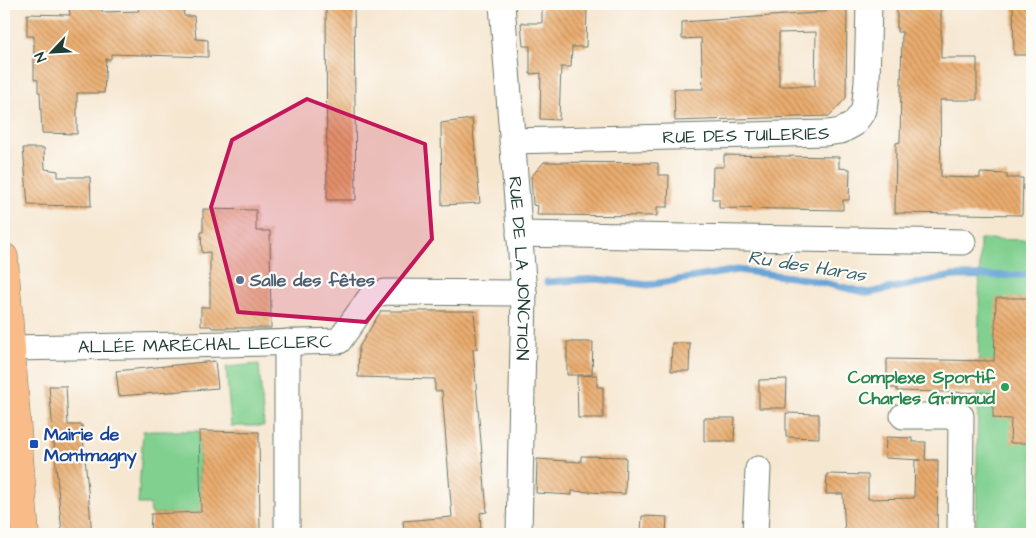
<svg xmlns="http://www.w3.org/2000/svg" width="1036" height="538" font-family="'Architects Daughter',sans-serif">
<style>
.green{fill:#81d090;stroke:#508662}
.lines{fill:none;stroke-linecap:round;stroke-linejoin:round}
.stream{stroke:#63a0d4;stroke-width:7}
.building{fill:url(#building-back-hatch);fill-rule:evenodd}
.minor-casing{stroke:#6a786b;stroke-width:27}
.major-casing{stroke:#6a786b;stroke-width:29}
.minor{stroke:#fff;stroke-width:25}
.major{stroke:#f9bc89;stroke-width:28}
.marked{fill:#c2185b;fill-opacity:0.2;stroke:#c2185b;stroke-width:4;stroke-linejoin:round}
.service-dot{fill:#5c6f8a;stroke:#fdfcf7;stroke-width:2}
.leisure-dot{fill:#2e9e5b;stroke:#fdfcf7;stroke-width:2}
.transit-dot{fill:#1a4fb4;stroke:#fdfcf7;stroke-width:2}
.labels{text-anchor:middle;stroke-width:4.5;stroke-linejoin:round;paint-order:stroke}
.street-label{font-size:18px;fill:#1f3d34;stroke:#fdfcf7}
.service-label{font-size:18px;font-weight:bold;fill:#4e5e75;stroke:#fdfcf7;text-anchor:start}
.leisure-label{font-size:18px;font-weight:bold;fill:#27864d;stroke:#fdfcf7;text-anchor:end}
.transit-label{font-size:18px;font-weight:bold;fill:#164399;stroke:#fdfcf7;text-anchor:start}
.water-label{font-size:19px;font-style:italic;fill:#37606c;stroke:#fdfcf7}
</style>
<defs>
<pattern id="building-back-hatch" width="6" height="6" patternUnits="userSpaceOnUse" patternTransform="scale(1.25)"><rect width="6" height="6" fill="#eaac6e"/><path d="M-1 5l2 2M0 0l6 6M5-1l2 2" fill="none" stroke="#bd8d5b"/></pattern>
</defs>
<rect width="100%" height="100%" fill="#fdfcf7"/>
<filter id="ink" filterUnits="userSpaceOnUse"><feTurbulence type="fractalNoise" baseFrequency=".02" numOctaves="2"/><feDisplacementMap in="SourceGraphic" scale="10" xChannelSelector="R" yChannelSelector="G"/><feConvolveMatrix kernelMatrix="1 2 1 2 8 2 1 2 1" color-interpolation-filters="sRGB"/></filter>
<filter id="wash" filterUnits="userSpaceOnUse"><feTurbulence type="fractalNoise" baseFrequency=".0096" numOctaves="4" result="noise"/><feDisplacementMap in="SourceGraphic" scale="20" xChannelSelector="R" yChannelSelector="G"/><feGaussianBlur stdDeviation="1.12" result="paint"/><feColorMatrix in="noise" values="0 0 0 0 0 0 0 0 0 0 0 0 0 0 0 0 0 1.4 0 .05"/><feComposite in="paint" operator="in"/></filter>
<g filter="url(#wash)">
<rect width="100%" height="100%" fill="#f6e7d1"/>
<path class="green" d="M 980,239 L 1032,240 L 1032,534 L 976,534 Z
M 259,364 L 264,426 L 231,426 L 226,367 Z
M 143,431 L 199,431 L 200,493 L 202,493 L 207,512 L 151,514 L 150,504 L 138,504 Z"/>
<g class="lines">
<path class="stream" d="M 547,282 L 597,279 L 648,285 L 737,270 L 806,279 L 868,293 L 953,276 L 1032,275"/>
</g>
<g id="blocks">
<path class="building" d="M 69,4 L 101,4 L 102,12 L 139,11 L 137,4 L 183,4 L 184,16 L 194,16 L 196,39 L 208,40 L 208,57 L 111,54 L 111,59 L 106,59 L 104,93 L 77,93 L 77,134 L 42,133 L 40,92 L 38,92 L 38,80 L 34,79 L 34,36 L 27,36 L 27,14 L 70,15 Z
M 326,4 L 354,4 L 356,200 L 327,200 Z
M 827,4 L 847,4 L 846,98 L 829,116 L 675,121 L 674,89 L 703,89 L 701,38 L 682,39 L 682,22 L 816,13 L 816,12 L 826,12 ZM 816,32 L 815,86 L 779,86 L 779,33 Z
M 897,4 L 941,4 L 941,58 L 977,58 L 977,100 L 940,100 L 941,177 L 980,178 L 980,173 L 1007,174 L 1007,178 L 1023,178 L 1022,215 L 895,213 L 896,143 L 900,142 L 902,32 L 897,32 Z
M 1013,4 L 1031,4 L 1032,55 L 1014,55 Z
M 542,5 L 587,7 L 586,47 L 572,47 L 571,67 L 561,67 L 559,120 L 540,119 L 541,73 L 530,74 L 530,46 L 523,46 L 521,23 L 542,23 Z
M 472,119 L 480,203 L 442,205 L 441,123 Z
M 23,148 L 44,148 L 45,169 L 58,171 L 58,177 L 90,177 L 91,206 L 28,205 Z
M 724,155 L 839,157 L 839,168 L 850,169 L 849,200 L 843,200 L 843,210 L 719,208 L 719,199 L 712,199 L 713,167 L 724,167 Z
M 544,162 L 658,163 L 658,175 L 669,175 L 668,207 L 657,207 L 657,216 L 537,215 L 538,206 L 533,205 L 531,177 Z
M 203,209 L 256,210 L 256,231 L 270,231 L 271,328 L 212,328 L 211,326 L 201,326 L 201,307 L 210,307 L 210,252 L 202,253 L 201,232 L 203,232 Z
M 996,298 L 1032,298 L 1032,443 L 1010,443 L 1011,419 L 993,418 L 993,393 L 897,391 L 897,388 L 887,388 L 887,359 L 994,361 Z
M 381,311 L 474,311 L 477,349 L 473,349 L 487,512 L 480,513 L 481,534 L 404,534 L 403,521 L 452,517 L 442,391 L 435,391 L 435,379 L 358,377 L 359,347 Z
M 567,342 L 593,342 L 592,375 L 567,375 Z
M 672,343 L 690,343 L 689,371 L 671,371 Z
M 215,361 L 218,388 L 119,396 L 116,371 Z
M 597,375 L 597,387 L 603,387 L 603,418 L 578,418 L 577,376 Z
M 787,379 L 786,408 L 759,408 L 759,380 Z
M 49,386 L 66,386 L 68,425 L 82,425 L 92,534 L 62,534 Z
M 786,413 L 819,414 L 819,438 L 786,437 Z
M 704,418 L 735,418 L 734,441 L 704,441 Z
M 199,431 L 259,432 L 260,534 L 150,534 L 151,514 L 201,512 Z
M 886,437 L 912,438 L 912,442 L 926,442 L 925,460 L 938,460 L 937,534 L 845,534 L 843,494 L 826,494 L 827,474 L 868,475 L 868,499 L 914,498 L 915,460 L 921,460 L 885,458 Z
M 581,456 L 626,457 L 625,494 L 572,491 L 572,495 L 536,493 L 537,459 L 581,462 Z
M 642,516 L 667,517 L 666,534 L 641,534 Z"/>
</g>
</g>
<g filter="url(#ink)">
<use href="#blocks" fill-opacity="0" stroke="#6a786b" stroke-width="1"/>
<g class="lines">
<g class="minor-casing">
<g id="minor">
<path id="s1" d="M 502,4 L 524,293 L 519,534"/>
<path id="s2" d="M 512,141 L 827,133 L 841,131 L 854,124 L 864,110 L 867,82 L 869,4"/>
<path d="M 519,234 L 963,242"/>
<path id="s3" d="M 11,348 L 186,345 L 339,341 L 371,296 L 385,292 L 524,293"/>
<path d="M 903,416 L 961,416 L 960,534"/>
<path d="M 287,534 L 287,342"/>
<path d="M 755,534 L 758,469"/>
</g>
</g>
<g class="major-casing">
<path id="major" d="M 4,257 L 25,534"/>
</g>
<use href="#minor" class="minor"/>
<use href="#major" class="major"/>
</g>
</g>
<path class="marked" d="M 307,99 L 425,144 L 432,239 L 366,322 L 238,312 L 211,207 L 232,140 Z"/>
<circle class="service-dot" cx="240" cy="280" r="5"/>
<circle class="leisure-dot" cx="1005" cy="387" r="5"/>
<rect class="transit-dot" x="29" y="439" width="10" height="10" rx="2.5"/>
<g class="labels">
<g class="street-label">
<text dy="6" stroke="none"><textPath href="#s2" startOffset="234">RUE DES TUILERIES</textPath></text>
<text dy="6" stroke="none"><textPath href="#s1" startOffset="265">RUE DE LA JONCTION</textPath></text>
<text dy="6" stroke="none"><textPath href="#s3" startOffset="194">ALLÉE MARÉCHAL LECLERC</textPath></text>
</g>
<g class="service-label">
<text x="250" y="286">Salle des fêtes</text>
</g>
<g class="leisure-label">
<text x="995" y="383">Complexe Sportif<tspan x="995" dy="21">Charles Grimaud</tspan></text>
</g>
<g class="transit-label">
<text x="44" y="440">Mairie de<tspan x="44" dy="21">Montmagny</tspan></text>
</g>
<g class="water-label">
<text transform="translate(807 265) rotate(9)" y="7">Ru des Haras</text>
</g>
</g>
<rect width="1036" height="538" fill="none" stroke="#fdfcf7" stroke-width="20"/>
<g transform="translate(52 52) rotate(245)" stroke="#fdfcf7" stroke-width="4" paint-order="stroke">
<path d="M0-4L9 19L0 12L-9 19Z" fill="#1f3d34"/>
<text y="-8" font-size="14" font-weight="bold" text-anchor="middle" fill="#1f3d34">N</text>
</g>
</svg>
